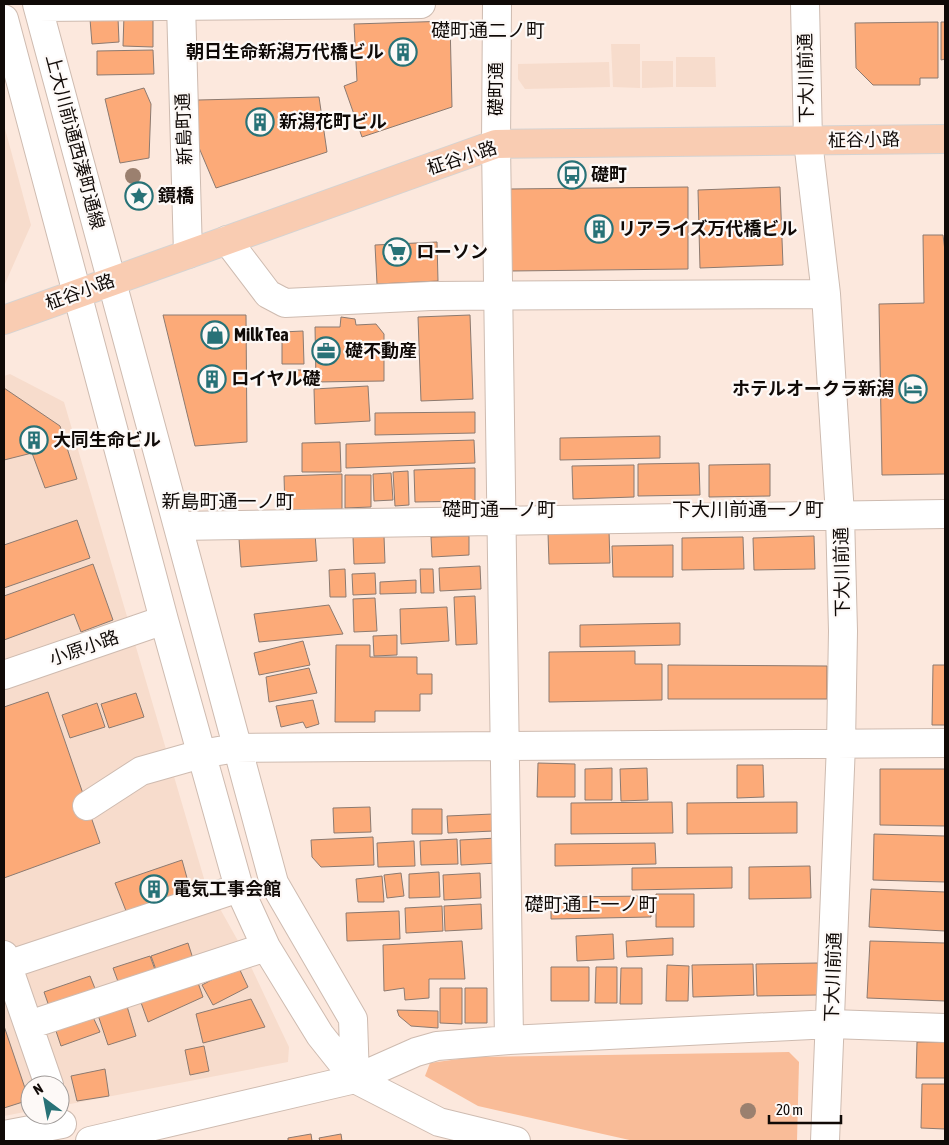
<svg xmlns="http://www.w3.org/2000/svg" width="949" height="1145" font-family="'Asap Condensed','Noto Sans JP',sans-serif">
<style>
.built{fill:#f7dccc}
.green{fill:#f9bc98}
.building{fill:#fcaa78;stroke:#8c7a70}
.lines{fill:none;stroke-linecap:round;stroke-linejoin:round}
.minor-casing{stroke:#cebbb0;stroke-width:30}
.highway-casing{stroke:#d4d3d2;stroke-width:30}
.minor{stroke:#fff;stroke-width:28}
.highway{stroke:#f9ccb2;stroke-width:28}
.tree{fill:#9b806f}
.labels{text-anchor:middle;stroke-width:4.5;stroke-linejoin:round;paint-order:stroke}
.poi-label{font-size:18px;font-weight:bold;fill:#100a07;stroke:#fdf9f7;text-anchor:start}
.street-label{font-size:18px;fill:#100a07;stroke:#fdf9f7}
.neighbourhood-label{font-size:19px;fill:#100a07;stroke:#fdf9f7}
</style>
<rect width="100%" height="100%" fill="#fce8dd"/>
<path class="built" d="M 611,44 L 640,44 L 640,88 L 613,87 Z
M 676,57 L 715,57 L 716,87 L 676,87 Z
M 642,61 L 673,61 L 673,87 L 642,88 Z
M 609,62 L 610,87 L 525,89 L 518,79 L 518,64 Z
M 4,125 L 31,225 L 4,286 Z
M 10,374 L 64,402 L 205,882 L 242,948 L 289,1047 L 288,1062 L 60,1106 L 60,1085 L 30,1085 L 30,1111 L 4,1116 L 4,376 Z"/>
<path class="green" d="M 789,1052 L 799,1062 L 797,1141 L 634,1141 L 478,1106 L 425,1076 L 430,1063 L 473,1057 Z"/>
<path class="building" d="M 124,15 L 153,15 L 153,47 L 123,46 Z
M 118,18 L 119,42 L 92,44 L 90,19 Z
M 450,21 L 452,107 L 362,137 L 344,86 L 357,81 L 354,24 Z
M 938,22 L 938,78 L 920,78 L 920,85 L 873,85 L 856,68 L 855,23 Z
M 941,22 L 945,22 L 945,59 L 941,60 Z
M 153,50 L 154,74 L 97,75 L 97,51 Z
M 144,88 L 151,104 L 149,158 L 120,163 L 105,99 Z
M 319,97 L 327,152 L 216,188 L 197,143 L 198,100 Z
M 688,187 L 688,269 L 511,271 L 510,189 Z
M 780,187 L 783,265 L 700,268 L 698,190 Z
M 923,235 L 943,235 L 945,251 L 945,474 L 882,475 L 879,304 L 924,303 Z
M 437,242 L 438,281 L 377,284 L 375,245 Z
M 163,315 L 246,315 L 247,442 L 195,446 Z
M 470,315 L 473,399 L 421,401 L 418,317 Z
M 341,317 L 355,319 L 356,325 L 376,324 L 384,334 L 384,381 L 316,382 L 315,327 L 340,327 Z
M 303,331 L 304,364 L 282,364 L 282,332 Z
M 294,370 L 311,370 L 311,379 L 294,379 Z
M 368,386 L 370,421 L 315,424 L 314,389 Z
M 4,388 L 60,426 L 77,479 L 45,488 L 32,453 L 4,460 Z
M 475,412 L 475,433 L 375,435 L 375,413 Z
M 660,436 L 660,458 L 560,460 L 560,438 Z
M 474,440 L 475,463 L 346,468 L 346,444 Z
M 340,442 L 341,472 L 302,472 L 302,443 Z
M 699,463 L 700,495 L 638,496 L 638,464 Z
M 770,464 L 770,496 L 709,497 L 709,465 Z
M 634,465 L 634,497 L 573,499 L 572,466 Z
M 475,468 L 475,501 L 415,502 L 414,470 Z
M 408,471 L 409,505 L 395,506 L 393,472 Z
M 391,473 L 393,500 L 374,501 L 373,474 Z
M 342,474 L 342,509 L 285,510 L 284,476 Z
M 345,475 L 371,475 L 371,507 L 345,508 Z
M 77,520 L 90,558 L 4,588 L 4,545 Z
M 609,531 L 610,563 L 549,564 L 548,533 Z
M 315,533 L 317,561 L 241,567 L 239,539 Z
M 384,536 L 385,563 L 354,564 L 353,537 Z
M 469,536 L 469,555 L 432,557 L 431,537 Z
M 814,536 L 815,569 L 754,570 L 753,538 Z
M 743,537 L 744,569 L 682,570 L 682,538 Z
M 673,545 L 673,577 L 613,577 L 612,546 Z
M 93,564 L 113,620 L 81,632 L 74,614 L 4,640 L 4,596 Z
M 480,566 L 481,589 L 440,591 L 439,568 Z
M 345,569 L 346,597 L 330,597 L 329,570 Z
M 420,569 L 433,569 L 434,593 L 421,593 Z
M 375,573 L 376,594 L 353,595 L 352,574 Z
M 416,580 L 416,593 L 380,594 L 380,582 Z
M 475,596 L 477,644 L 456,645 L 454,597 Z
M 375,598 L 377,631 L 354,632 L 353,599 Z
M 329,605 L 343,634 L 259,642 L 254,614 Z
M 447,607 L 449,641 L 401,644 L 400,609 Z
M 680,623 L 680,645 L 580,647 L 580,625 Z
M 397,635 L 397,655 L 374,656 L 373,636 Z
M 303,641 L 310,665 L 259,675 L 254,653 Z
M 336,645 L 370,645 L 370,657 L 417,657 L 417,674 L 432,674 L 432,694 L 420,694 L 420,711 L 375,711 L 375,722 L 335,722 Z
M 635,651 L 635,664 L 662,664 L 662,700 L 549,702 L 549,652 Z
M 668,665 L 827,666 L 827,699 L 668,699 Z
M 933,665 L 945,665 L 945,725 L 932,725 Z
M 309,668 L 317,693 L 269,702 L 266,677 Z
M 48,692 L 100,843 L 4,878 L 4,707 Z
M 136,693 L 144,717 L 109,728 L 101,704 Z
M 313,700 L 319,724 L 306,728 L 303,722 L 281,727 L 276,706 Z
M 97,703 L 105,727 L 70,738 L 62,715 Z
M 538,763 L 575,764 L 575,797 L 537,797 Z
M 737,765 L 763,765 L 764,797 L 737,798 Z
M 612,768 L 612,800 L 585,800 L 585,769 Z
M 647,768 L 648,800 L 621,801 L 620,769 Z
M 880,769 L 945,769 L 945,826 L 880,825 Z
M 672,802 L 673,833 L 571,834 L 571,803 Z
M 797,802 L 797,833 L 687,834 L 687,803 Z
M 370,807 L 371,832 L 334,833 L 333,808 Z
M 412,809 L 442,809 L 442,834 L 412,834 Z
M 493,814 L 494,831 L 448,833 L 447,816 Z
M 874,834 L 945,836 L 945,882 L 873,880 Z
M 373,837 L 374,865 L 321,867 L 312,857 L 311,840 Z
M 497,838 L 498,863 L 461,865 L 460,840 Z
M 457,839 L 458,864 L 421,865 L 420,841 Z
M 414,841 L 415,866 L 378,867 L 377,843 Z
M 655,843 L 656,864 L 555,866 L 555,844 Z
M 182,860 L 192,896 L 130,921 L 115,883 Z
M 810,866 L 811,898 L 749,899 L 749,867 Z
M 732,867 L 732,888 L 632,890 L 632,868 Z
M 439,872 L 440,897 L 409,898 L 409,874 Z
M 401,873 L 404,896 L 387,898 L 384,875 Z
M 480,873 L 481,898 L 444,900 L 443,875 Z
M 382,876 L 384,902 L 358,902 L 356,879 Z
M 871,889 L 945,892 L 945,931 L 869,927 Z
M 656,894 L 694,894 L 694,927 L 656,927 Z
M 651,896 L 651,917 L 551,919 L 551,897 Z
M 481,904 L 482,929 L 445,931 L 444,906 Z
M 442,906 L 443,931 L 406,933 L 405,908 Z
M 399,911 L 400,939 L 347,941 L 346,913 Z
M 613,934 L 614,959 L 577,961 L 576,936 Z
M 673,938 L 673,955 L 627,957 L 626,941 Z
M 462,941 L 465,979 L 429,979 L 429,998 L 405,1000 L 404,988 L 384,991 L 383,945 Z
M 870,941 L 945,943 L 945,1001 L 867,998 Z
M 188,943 L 194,962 L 158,975 L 151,956 Z
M 150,956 L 157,975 L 120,987 L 113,968 Z
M 818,963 L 818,995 L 757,996 L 756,964 Z
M 753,964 L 754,995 L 693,997 L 692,965 Z
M 667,965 L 689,966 L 688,1001 L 666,1001 Z
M 238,966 L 248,987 L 213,1005 L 202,985 Z
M 551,967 L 589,967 L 589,1001 L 551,1001 Z
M 596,967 L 617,967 L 617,1003 L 595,1003 Z
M 621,968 L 642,968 L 642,1004 L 620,1004 Z
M 90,976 L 98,996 L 51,1012 L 44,992 Z
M 196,977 L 203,997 L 148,1022 L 139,997 Z
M 440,988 L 462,988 L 462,1024 L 440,1023 Z
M 465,988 L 487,988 L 487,1023 L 465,1023 Z
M 251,999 L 265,1027 L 203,1043 L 196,1014 Z
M 126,1003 L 136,1036 L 108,1045 L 97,1012 Z
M 397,1010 L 438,1011 L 438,1028 L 411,1026 L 399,1016 Z
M 92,1015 L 100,1032 L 61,1046 L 54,1025 Z
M 4,1026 L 29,1100 L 4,1108 Z
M 917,1042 L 945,1042 L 945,1078 L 916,1078 Z
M 204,1046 L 209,1071 L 190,1075 L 185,1050 Z
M 105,1069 L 109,1096 L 77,1101 L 71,1076 Z
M 922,1084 L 945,1084 L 945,1129 L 921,1128 Z
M 311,1134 L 312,1141 L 288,1141 L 288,1138 Z
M 341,1134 L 342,1141 L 320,1141 L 319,1138 Z"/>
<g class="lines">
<g class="minor-casing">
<path id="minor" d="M 37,4 L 274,883 L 353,1019 L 355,1079
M 181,4 L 188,254
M 497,4 L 496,144 L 509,1040
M 805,4 L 808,141 L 826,294 L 840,515 L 843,631 L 841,744 L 825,1141
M 38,7 L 421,4
M 4,19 L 164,620 L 239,888 L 266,947 L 320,1035 L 355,1079
M 227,240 L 268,294 L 285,303 L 431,296 L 826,294
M 178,526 L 945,514
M 4,675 L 164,620
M 87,806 L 141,771 L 201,754 L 236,748 L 945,743
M 4,955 L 49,1085
M 7,965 L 239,888
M 29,1025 L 266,947
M 355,1079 L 416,1052 L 437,1046 L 509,1040 L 831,1024 L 945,1028
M 4,1135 L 62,1124
M 90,1141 L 355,1079 L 439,1122 L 516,1141"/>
</g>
<g class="highway-casing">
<path id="highway" d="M 4,320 L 496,144 L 945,139"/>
</g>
<use href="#minor" class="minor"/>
<use href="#highway" class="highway"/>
</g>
<g class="tree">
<circle cx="133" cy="176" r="8"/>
<circle cx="748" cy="1111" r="8"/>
</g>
<defs>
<g id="building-ring" transform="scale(1.4375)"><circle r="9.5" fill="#fdf9f7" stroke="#287277" stroke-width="1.5"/><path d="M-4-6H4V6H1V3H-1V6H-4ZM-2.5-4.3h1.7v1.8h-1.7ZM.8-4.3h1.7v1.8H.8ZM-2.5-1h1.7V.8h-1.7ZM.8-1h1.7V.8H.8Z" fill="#287277"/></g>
<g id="bus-ring" transform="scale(1.4375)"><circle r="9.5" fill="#fdf9f7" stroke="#287277" stroke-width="1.5"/><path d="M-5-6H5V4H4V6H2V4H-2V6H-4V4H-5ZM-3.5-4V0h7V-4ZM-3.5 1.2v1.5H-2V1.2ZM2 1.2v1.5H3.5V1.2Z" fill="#287277"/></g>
<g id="sight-ring" transform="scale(1.4375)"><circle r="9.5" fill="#fdf9f7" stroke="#287277" stroke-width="1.5"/><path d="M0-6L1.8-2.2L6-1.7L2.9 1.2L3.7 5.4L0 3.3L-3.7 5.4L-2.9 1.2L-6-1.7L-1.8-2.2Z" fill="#287277"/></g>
<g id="supermarket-ring" transform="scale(1.4375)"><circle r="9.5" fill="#fdf9f7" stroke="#287277" stroke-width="1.5"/><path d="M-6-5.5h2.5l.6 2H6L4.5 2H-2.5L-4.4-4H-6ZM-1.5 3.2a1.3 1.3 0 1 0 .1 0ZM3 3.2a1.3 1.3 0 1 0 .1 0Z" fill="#287277"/></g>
<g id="shop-ring" transform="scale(1.4375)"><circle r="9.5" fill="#fdf9f7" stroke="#287277" stroke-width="1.5"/><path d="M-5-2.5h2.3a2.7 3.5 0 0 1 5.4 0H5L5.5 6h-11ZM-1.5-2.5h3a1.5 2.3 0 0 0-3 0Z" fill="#287277"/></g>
<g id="office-ring" transform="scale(1.4375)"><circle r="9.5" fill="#fdf9f7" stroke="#287277" stroke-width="1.5"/><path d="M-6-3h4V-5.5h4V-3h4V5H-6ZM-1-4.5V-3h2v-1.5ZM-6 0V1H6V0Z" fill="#287277"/></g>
<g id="hotel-ring" transform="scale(1.4375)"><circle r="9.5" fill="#fdf9f7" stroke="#287277" stroke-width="1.5"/><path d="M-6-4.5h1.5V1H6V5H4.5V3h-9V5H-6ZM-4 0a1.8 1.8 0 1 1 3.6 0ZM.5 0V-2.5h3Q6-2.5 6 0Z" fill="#287277"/></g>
</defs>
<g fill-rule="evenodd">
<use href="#building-ring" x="403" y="52"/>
<use href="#building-ring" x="260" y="122"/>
<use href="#bus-ring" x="572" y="175"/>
<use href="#sight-ring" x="139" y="196"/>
<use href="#building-ring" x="599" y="229"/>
<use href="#supermarket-ring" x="397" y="252"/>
<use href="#shop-ring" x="215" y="335"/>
<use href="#office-ring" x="326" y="351"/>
<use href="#building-ring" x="212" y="379"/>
<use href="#hotel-ring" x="913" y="389"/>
<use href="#building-ring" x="34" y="440"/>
<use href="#building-ring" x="154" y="889"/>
</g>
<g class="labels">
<g class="poi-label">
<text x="384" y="58" text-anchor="end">朝日生命新潟万代橋ビル</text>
<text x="279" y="128">新潟花町ビル</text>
<text x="591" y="181">礎町</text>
<text x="158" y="202">鏡橋</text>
<text x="618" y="235">リアライズ万代橋ビル</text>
<text x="416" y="258">ローソン</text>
<text x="234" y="341">Milk Tea</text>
<text x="345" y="357">礎不動産</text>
<text x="231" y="385">ロイヤル礎</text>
<text x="894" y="395" text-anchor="end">ホテルオークラ新潟</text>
<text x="53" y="446">大同生命ビル</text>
<text x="173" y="895">電気工事会館</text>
</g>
<g class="street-label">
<text transform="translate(806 78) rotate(-91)" y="6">下大川前通</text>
<text transform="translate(496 89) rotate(-90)" y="6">礎町通</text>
<text transform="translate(184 129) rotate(-92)" y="6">新島町通</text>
<text transform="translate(864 140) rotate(-1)" y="6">柾谷小路</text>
<text transform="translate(75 142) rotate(75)" y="6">上大川前通西湊町通線</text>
<text transform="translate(462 158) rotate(-18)" y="6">柾谷小路</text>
<text transform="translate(80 292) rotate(-20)" y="6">柾谷小路</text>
<text transform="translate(842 572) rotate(-91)" y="6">下大川前通</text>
<text transform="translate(84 648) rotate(-19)" y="6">小原小路</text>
<text transform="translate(833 977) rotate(-88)" y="6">下大川前通</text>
</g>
<g class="neighbourhood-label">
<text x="488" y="37">礎町通二ノ町</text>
<text x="228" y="508">新島町通一ノ町</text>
<text x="499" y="516">礎町通一ノ町</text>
<text x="748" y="516">下大川前通一ノ町</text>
<text x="591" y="911">礎町通上一ノ町</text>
</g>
</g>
<rect width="949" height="1145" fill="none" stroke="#100a07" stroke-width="10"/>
<g transform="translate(45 1100) rotate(328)"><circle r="24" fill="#fdf9f7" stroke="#9e9997"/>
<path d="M0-4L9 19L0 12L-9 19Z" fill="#287277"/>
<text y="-8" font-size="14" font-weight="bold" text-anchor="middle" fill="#100a07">N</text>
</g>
<path d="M769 1115v8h72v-8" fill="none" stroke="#100a07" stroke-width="2.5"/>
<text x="776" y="1115" font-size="15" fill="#100a07" stroke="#fdf9f7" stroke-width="4" paint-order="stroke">20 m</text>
</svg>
